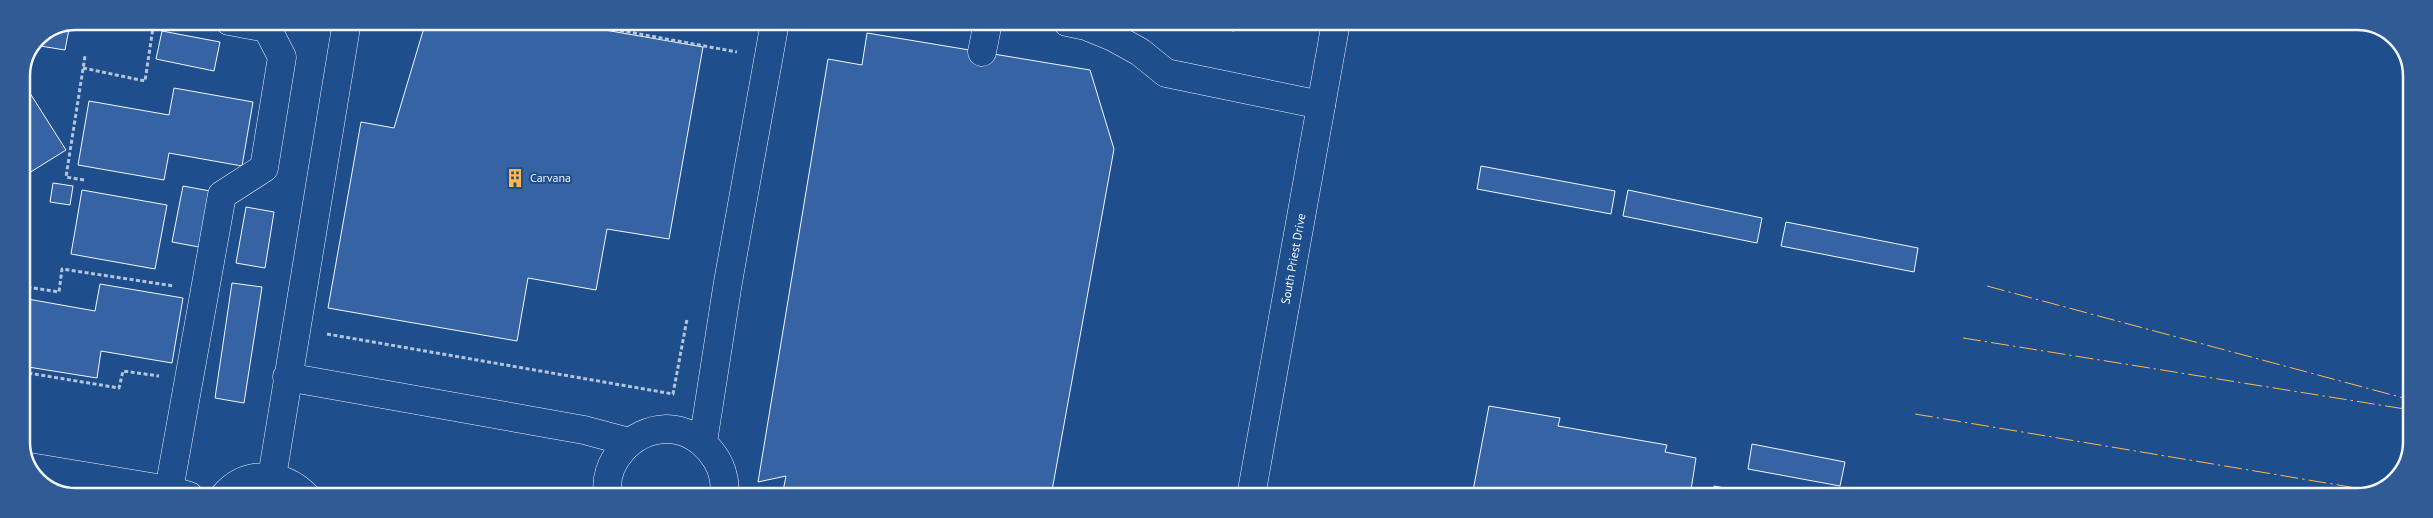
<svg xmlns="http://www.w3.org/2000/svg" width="2433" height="518" font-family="'PT Sans',sans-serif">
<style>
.building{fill:#3563a3;stroke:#f2f6ff}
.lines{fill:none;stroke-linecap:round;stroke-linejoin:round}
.minor-casing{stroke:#f2f6ff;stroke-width:29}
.major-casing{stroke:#f2f6ff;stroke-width:29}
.path{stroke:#b3c4dc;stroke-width:3;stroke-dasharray:4 2.5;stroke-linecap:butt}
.minor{stroke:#1f4e8c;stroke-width:28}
.major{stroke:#1f4e8c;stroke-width:28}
.power{stroke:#ffb74d;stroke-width:1;stroke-dasharray:18 4 2.5 4;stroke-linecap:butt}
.labels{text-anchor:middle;stroke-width:4;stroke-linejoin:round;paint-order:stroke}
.poi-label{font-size:12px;fill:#f2f6ff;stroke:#1f4e8c;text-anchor:start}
.street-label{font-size:12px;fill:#f2f6ff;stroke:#1f4e8c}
.rim{fill:none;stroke:#f2f6ff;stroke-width:2.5}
</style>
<rect width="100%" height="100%" fill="#1f4e8c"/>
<path class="building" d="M 426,21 L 553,21 L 703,47 L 669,239 L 607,229 L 596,290 L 528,278 L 517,341 L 328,308 L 361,122 L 394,128 Z
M 70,24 L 65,50 L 34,45 L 37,37 Z
M 162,31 L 220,42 L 214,71 L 156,59 Z
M 867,33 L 1090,70 L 1114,149 L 1051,496 L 782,496 L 786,476 L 758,482 L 828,59 L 862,65 Z
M 21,79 L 66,150 L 21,178 Z
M 174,88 L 253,102 L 242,166 L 169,153 L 164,180 L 78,165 L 89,101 L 169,115 Z
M 1481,166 L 1615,191 L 1611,214 L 1477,189 Z
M 53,183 L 73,186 L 70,205 L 50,202 Z
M 183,186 L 210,191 L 199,247 L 172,242 Z
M 82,190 L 167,205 L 155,269 L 71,254 Z
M 1628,190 L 1762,218 L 1757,243 L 1623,216 Z
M 246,207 L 274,212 L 265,268 L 236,263 Z
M 1786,222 L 1918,248 L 1914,272 L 1781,246 Z
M 232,283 L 262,287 L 244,403 L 215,398 Z
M 100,284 L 183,298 L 172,363 L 101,351 L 97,378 L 22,366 L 22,298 L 95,311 Z
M 1489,406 L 1560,418 L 1558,426 L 1667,445 L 1665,452 L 1696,458 L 1690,496 L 1472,496 Z
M 1752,444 L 1845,462 L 1840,486 L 1748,469 Z
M 1714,486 L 1768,496 L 1712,496 Z"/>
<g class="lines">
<g class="minor-casing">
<path id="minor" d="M 1067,22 L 1086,26 L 1113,37 L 1140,52 L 1166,73 L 1321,105
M 982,52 L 988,22
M 287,377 L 584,430 L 629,442
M 703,442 L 728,282 L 775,22
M 30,467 L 169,490 L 189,496
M 272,477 L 347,21
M 169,490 L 222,195 L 264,168 L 282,57 L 267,28 L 229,21
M 224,496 C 247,469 283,473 306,496
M 608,496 C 602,462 632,430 666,429 C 700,429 729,463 724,496"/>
</g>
<g class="major-casing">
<g id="major">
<path id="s1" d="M 1251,496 L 1336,22"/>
</g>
</g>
<path class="path" d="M 569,21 L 737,52
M 83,68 L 145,81 L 154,21
M 84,180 L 66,177 L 85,56
M 21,192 L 21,197
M 21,286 L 59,292 L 62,269 L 174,286
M 327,334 L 673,394 L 687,319
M 22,372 L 119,388 L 123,371 L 159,376"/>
<use href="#minor" class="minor"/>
<use href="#major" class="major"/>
<path class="power" d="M 1233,32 L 1235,22
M 1987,286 L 2411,400
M 1963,338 L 2411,410
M 1915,414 L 2374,491"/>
</g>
<defs>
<g id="building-bare" transform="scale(1.5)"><path d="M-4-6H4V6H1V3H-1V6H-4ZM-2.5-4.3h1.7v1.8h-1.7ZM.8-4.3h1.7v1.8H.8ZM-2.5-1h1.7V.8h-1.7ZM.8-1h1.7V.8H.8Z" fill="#ffb74d" stroke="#1f4e8c" stroke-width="2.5" paint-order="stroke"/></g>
</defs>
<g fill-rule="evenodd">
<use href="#building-bare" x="515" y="178"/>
</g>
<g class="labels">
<g class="poi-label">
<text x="530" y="182">Carvana</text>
</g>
<g class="street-label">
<text dy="4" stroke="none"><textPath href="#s1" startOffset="241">South Priest Drive</textPath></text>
</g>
</g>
<path d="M0 0H2433V518H0ZM76 30H2357A46 46 0 0 1 2403 76V442A46 46 0 0 1 2357 488H76A46 46 0 0 1 30 442V76A46 46 0 0 1 76 30Z" fill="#305b95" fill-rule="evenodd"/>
<path class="rim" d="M76 30H2357A46 46 0 0 1 2403 76V442A46 46 0 0 1 2357 488H76A46 46 0 0 1 30 442V76A46 46 0 0 1 76 30Z"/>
</svg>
